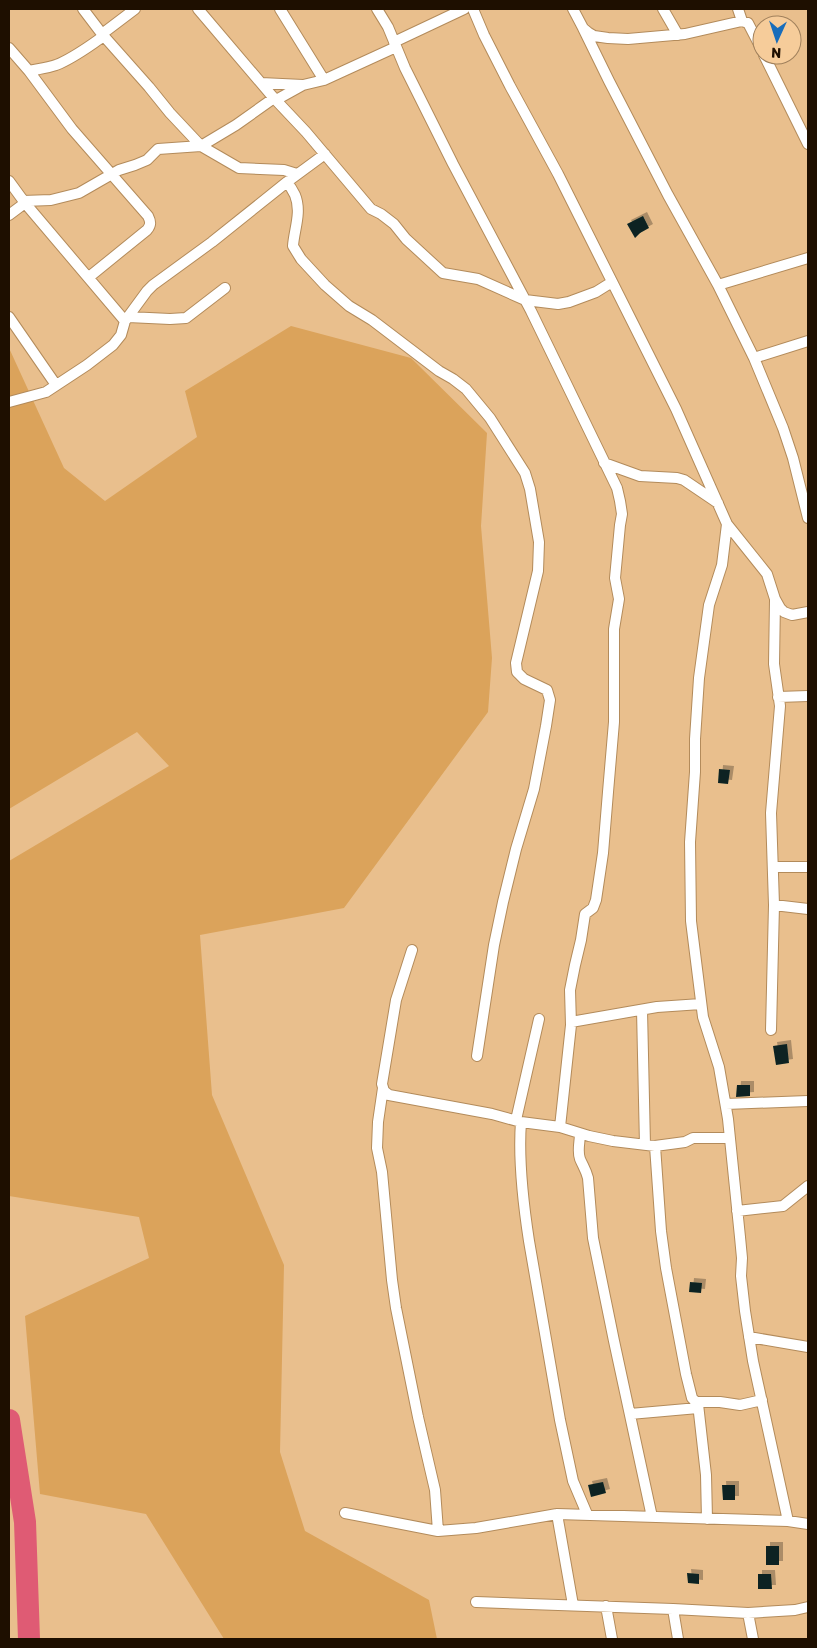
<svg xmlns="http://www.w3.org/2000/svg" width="817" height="1648" font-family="Rubik,sans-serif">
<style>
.green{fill:#dba35b}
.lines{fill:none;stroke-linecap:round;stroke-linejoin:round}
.river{stroke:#df5b74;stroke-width:22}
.building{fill:#092423;filter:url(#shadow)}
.minor-casing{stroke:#b38b5b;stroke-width:12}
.minor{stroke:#fff;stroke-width:10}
</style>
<defs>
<filter id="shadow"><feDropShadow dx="4" dy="-4" stdDeviation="0" flood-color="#0004"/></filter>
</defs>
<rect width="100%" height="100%" fill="#e9bf8d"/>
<path class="green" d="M 291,326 L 411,358 L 487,433 L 481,526 L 492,658 L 488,712 L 344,908 L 200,935 L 212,1095 L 284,1265 L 280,1452 L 305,1531 L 429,1600 L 437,1639 L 224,1639 L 146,1514 L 40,1494 L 25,1316 L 149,1258 L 139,1217 L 9,1196 L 9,861 L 169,766 L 137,732 L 9,809 L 9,348 L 64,468 L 105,501 L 197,437 L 185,391 Z"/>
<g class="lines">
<path class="river" d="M 9,1420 L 25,1522 L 29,1639"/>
</g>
<path class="building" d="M 643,216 L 649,228 L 640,233 L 635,238 L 627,224 Z
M 719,769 L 730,770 L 728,784 L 718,783 Z
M 787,1044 L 789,1063 L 776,1065 L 773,1046 Z
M 737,1085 L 750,1085 L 750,1096 L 736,1097 Z
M 690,1282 L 702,1283 L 701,1293 L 689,1292 Z
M 603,1482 L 606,1493 L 591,1497 L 588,1485 Z
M 722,1485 L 735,1485 L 735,1500 L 723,1500 Z
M 766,1546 L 779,1546 L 779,1565 L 766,1565 Z
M 687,1573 L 699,1574 L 699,1584 L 688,1583 Z
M 758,1574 L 771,1574 L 772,1589 L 758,1589 Z"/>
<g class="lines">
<g class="minor-casing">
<path id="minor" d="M 83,9 L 102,34 L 149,87 L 170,113 L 201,146 L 239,168 L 284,170 L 297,174
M 198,9 L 272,96 L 306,132 L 371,209 L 381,214 L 394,224 L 406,239 L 443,273 L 478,279 L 525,300 L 558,304 L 569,302 L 596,292 L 612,282
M 280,9 L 324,80
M 377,9 L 388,27 L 405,68 L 453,164 L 531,311 L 617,488 L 620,501 L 622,514 L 620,525 L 615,578 L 619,599 L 614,629 L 614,722 L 608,792 L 603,853 L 596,900 L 593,908 L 585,914 L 581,940 L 575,965 L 570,990 L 571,1025 L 560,1127
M 473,9 L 484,35 L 510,86 L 558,174 L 676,409 L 727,524 L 767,574 L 775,599 L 780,608 L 784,612 L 792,615 L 808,612
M 573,9 L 583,28 L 589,33 L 594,36 L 608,38 L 628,39 L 685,34 L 742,21 L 748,23 L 762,50
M 663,9 L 678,35
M 738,9 L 742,21
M 583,28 L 609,81 L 668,195 L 718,285 L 754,358 L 783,428 L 793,458 L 808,518
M 102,34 L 135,9
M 394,42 L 464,9
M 9,48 L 29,71 L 72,129 L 148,216 C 151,222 151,225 147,230 L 89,277
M 764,55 L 808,144
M 29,71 C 38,69 47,68 56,65 C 74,58 89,46 104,36
M 261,83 L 303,85 L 324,80 L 396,47
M 276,100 L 303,85
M 9,181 L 25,203 L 125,321
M 287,182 C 290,186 293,191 295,195 C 302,212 294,230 293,246 L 301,259 L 325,285 L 349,306 L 372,320 L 439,371 L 453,379 L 466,389 L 490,418 L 525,473 L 530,489 L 539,542 L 538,571 L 516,663 L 517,672 L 524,679 L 547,690 L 550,700 L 546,726 L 534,789 L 516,849 L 503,902 L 494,945 L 477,1056
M 23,201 L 51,200 L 79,193 L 119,170 L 135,165 L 147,160 L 158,149 L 201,146 L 236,125 L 274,98
M 9,215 L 25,203
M 718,285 L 808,258
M 9,317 L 56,385
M 128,317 L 170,319 L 186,318 L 225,288
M 754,358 L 808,341
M 9,402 L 46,392 L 87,365 L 113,345 L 121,335 L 125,321 L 147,291 L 153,285 L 212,242 L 287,182 L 325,154
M 604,463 L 640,476 L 677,478 L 684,480 L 718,503
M 727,524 L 722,565 L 709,605 L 699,678 L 695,739 L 695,772 L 690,842 L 691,921 L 703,1017 L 719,1067 L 728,1119 L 740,1237 L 742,1258 L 741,1276 L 745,1311 L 753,1361 L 788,1521
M 778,697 L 808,696
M 773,867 L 808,867
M 774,905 L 808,909
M 412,950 L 396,1000 L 382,1084 L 384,1091 L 389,1095 L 492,1114 L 521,1122 L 560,1127 L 589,1136 L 613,1141 L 655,1146 L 685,1142 L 693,1138 L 730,1138
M 642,1010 L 645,1145
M 571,1022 L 657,1007 L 701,1004
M 771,1030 L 774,905 L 771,813 L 780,706 L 774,664 L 775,600
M 383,1088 L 378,1122 L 377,1148 L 382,1172 L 392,1280 L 396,1308 L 418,1417 L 435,1490 L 438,1531
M 726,1104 L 808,1101
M 516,1120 L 539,1019
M 521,1122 C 518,1161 523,1202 529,1241 L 560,1420 L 573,1481 L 587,1514
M 580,1134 C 580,1141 577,1151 580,1159 C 583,1166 586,1170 588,1178 L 593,1238 L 614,1341 L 652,1517
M 655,1146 L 661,1231 L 666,1268 L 686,1374 L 692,1398 L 698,1404 L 706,1475 L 707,1519
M 737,1211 L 783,1206 L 808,1186
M 749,1337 L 808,1347
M 695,1402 L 720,1402 L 740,1405 L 762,1400
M 630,1414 L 698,1408
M 345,1513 L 438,1531 L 476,1528 L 557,1514 L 788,1521 L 808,1524
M 557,1514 L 573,1605
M 476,1602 L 673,1609 L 748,1613 L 795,1610 L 808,1607
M 606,1606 L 612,1639
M 673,1609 L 678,1639
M 748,1613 L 753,1639"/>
</g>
<use href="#minor" class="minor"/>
</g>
<rect width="817" height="1648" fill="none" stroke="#1e0f00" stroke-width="20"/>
<g transform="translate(777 40) rotate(183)"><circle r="24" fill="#f6cc9a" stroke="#a0805c"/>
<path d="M0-4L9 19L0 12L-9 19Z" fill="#186dbb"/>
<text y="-8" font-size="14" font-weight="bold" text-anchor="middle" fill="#1e0f00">N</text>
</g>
</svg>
